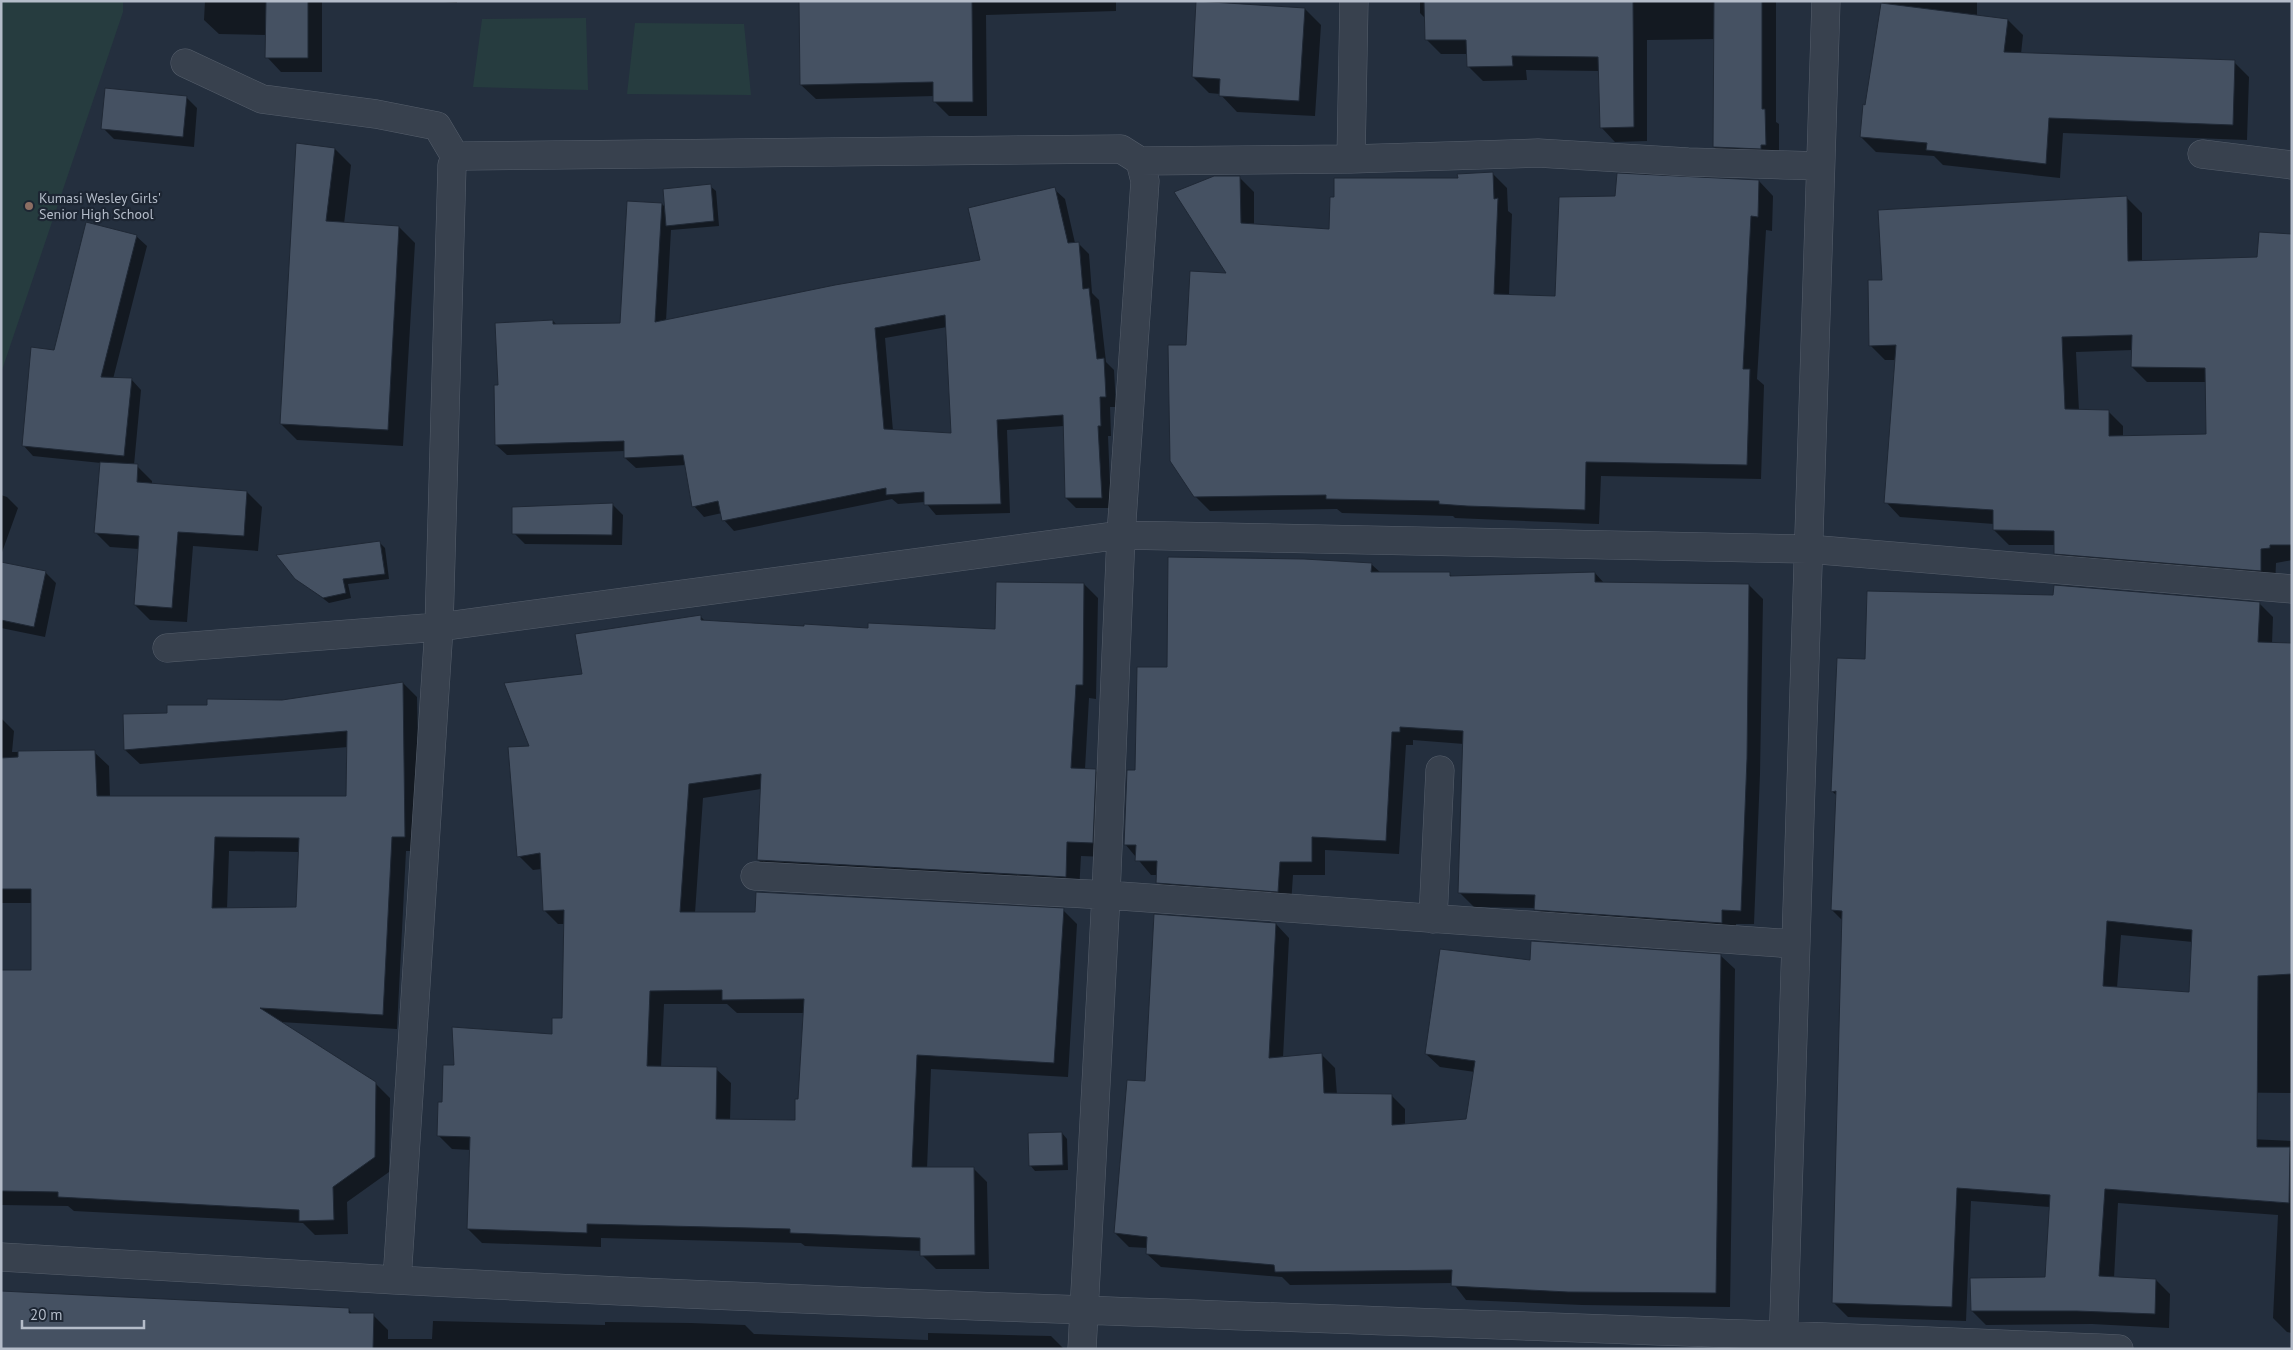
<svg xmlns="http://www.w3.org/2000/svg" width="2293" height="1350" font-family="'PT Sans',sans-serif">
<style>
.green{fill:#263c3f}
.shadow{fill:#0007;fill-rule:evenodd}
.building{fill:#455162;stroke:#1f2835;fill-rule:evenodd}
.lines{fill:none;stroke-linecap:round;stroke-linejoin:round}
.minor-casing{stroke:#565f6c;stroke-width:29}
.minor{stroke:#38414e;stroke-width:28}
.education-dot{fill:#8d6e63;stroke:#1d2633;stroke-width:2}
.labels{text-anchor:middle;stroke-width:4.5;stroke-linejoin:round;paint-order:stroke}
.poi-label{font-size:14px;fill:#b4bcc9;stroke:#1d2633;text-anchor:start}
</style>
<rect width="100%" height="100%" fill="#242f3e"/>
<path class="green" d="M 1,1 L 123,1 L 123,12 L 1,373 Z
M 586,18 L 588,90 L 473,87 L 482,19 Z
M 635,23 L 744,24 L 751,95 L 627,94 Z"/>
<path class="shadow" d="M 205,1 L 322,1 L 322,72 L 281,72 L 267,57 L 267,35 L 219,34 L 204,20 Z
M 431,1 L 457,1 L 457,3 Z
M 800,1 L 1116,1 L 1116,11 L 986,15 L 987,116 L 949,116 L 935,102 L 935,96 L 816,99 L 801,85 Z
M 1420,1 L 1776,1 L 1776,122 L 1779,124 L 1779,159 L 1728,161 L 1714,147 L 1716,39 L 1647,40 L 1647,141 L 1615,142 L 1601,127 L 1600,71 L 1526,70 L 1527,80 L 1483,81 L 1469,67 L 1468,54 L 1441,54 L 1427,40 L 1426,19 L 1420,13 Z
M 1882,1 L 1977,1 L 1977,16 L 2008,20 L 2023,35 L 2021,54 L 2234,62 L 2249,77 L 2247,140 L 2063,133 L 2060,178 L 1943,165 L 1934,156 L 1876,152 L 1861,137 Z
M 1305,9 L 1321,25 L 1315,116 L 1237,112 L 1220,94 L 1209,93 L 1193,77 Z
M 186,97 L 197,108 L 194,147 L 114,139 L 103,128 Z
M 335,149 L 351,165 L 344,224 L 399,227 L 415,243 L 403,446 L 297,440 L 281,424 Z
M 1492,173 L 1507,188 L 1508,211 L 1512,214 L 1509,295 L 1557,297 L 1616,198 L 1759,181 L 1773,196 L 1772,231 L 1766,230 L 1757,379 L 1764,385 L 1761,479 L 1601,476 L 1599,524 L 1455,518 L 1453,516 L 1342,513 L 1337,509 L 1210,511 L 1195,496 L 1187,346 L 1229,275 L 1239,177 L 1254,192 L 1254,225 L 1331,231 L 1459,179 Z
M 710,186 L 716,191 L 719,226 L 671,230 L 666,321 L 982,261 L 1054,189 L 1065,199 L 1075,243 L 1078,243 L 1089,254 L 1092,293 L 1099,300 L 1106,362 L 1114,370 L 1116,407 L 1110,407 L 1111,436 L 1108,436 L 1111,508 L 1076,508 L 1066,498 L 1064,426 L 1007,430 L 1010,513 L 936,515 L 925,502 L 898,504 L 892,499 L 734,531 L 724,520 L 722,513 L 704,517 L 694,506 L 686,465 L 636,468 L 625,458 L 625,451 L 507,455 L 496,445 L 499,387 L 553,321 L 557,325 L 621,324 L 662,204 L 666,208 ZM 947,327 L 953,434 L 893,431 L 885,338 Z
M 2127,198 L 2142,213 L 2142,262 L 2259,259 L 2292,235 L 2292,560 L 2276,563 L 2275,585 L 2070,568 L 2055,553 L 2055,545 L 2009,545 L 1994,530 L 1994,524 L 1900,517 L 1886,502 L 1896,360 L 1885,360 L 1870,345 L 1883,281 ZM 2133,350 L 2132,367 L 2147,382 L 2207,382 L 2207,435 L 2123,437 L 2123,426 L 2108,411 L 2079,411 L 2076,352 Z
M 136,236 L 147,246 L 113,379 L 131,379 L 141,390 L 134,465 L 137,466 L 152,481 L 152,485 L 247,492 L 262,507 L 258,551 L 193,546 L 187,622 L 150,620 L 135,605 L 139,549 L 110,547 L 95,532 L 101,463 L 33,456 L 23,445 L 55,352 Z
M 1,495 L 7,497 L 18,508 L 1,555 Z
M 612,504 L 623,515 L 622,545 L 525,544 L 514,533 Z
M 380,543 L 385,548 L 389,579 L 348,584 L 351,598 L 329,603 L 296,578 Z
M 1,563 L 45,572 L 56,583 L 45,637 L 1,628 Z
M 1371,564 L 1381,573 L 1449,574 L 1453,577 L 1595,573 L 1604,583 L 1749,585 L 1763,599 L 1760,774 L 1754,924 L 1736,924 L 1736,936 L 1549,923 L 1535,908 L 1474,907 L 1460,893 L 1464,744 L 1413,740 L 1413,745 L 1406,745 L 1399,854 L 1325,850 L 1325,875 L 1293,875 L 1291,905 L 1171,896 L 1157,882 L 1158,875 L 1151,875 L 1125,844 L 1136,771 L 1168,668 Z
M 1084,584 L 1098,598 L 1096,699 L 1089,698 L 1085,769 L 1095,770 L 1109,784 L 1106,857 L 1081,856 L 1079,891 L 773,874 L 758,860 L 761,789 L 703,798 L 695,913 L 1063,910 L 1077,924 L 1068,1077 L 931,1069 L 927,1169 L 973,1168 L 987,1182 L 989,1269 L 936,1269 L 922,1255 L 922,1251 L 805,1246 L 801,1243 L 601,1238 L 601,1247 L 482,1243 L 468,1229 L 471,1150 L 452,1149 L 438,1135 L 443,1104 L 455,1067 L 553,1035 L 564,1019 L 565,924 L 558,924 L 544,910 L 542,869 L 533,870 L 519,856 L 530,747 L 583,675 L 700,616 L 705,621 L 869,629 L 996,630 ZM 664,1004 L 727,1004 L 737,1013 L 805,1013 L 799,1101 L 796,1122 L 730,1120 L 731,1083 L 716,1069 L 661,1068 Z
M 2259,603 L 2273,617 L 2272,644 L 2292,644 L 2292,1093 L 2097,1091 L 2096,1132 L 2292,1141 L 2292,1333 L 2287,1332 L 2273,1318 L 2278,1215 L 2118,1203 L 2114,1278 L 2156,1280 L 2170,1294 L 2169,1328 L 2092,1324 L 1986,1325 L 1972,1311 L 2046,1278 L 2050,1207 L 1971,1201 L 1966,1321 L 1848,1317 L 1834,1303 L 1843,921 L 1832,910 L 1837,796 L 1832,791 L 1867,660 ZM 2121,935 L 2193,942 L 2190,993 L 2117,988 Z
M 403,683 L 417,697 L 420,851 L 406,851 L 397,1029 L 280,1022 L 375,1083 L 390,1098 L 389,1172 L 347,1202 L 348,1234 L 315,1235 L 303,1223 L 74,1211 L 68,1206 L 1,1205 L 1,971 L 33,971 L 32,903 L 1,903 L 1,718 L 14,731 L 12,752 L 94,752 L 109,766 L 110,797 L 347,797 L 348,747 L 140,764 L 125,750 L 168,715 L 208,707 L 282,702 ZM 229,851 L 299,852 L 297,908 L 227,909 Z
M 1276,924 L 1289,938 L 1283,1058 L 1322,1055 L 1335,1068 L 1337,1095 L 1392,1096 L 1405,1109 L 1405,1125 L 1467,1121 L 1475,1072 L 1440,1067 L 1426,1054 L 1531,961 L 1721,956 L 1735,969 L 1730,1307 L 1582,1305 L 1466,1300 L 1453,1283 L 1290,1285 L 1282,1277 L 1161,1267 L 1147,1254 L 1148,1248 L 1129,1247 L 1115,1233 L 1146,1083 Z
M 1062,1133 L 1067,1139 L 1068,1170 L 1035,1171 L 1030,1165 Z
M 348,1309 L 353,1315 L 373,1315 L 388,1330 L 388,1339 L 432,1339 L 433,1321 L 605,1325 L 605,1322 L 691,1323 L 745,1325 L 754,1334 L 928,1340 L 928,1333 L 1051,1336 L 1064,1349 L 1,1349 Z"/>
<path class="building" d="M 266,1 L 308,1 L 308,58 L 265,58 Z
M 799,1 L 972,1 L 973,102 L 933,102 L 933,82 L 800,85 Z
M 1196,1 L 1305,8 L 1299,101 L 1219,96 L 1220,79 L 1192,77 Z
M 1424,1 L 1633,1 L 1634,127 L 1600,128 L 1598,57 L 1512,56 L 1513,66 L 1467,67 L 1466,40 L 1425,40 Z
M 1714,1 L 1762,1 L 1762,109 L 1765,109 L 1766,145 L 1761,145 L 1761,149 L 1713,147 Z
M 1881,3 L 2008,19 L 2004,52 L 2235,60 L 2233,125 L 2049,118 L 2046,164 L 1926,150 L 1927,143 L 1860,137 L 1863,104 L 1865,105 Z
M 105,88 L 187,96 L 183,137 L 101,129 Z
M 296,143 L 335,148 L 326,221 L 399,226 L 388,430 L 280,424 Z
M 1493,172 L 1494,199 L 1498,198 L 1494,294 L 1555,296 L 1559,197 L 1615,196 L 1617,173 L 1759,180 L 1758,217 L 1751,216 L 1743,369 L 1750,369 L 1747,465 L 1586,462 L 1585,510 L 1467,506 L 1439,504 L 1439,501 L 1326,499 L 1326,495 L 1194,497 L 1170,461 L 1168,345 L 1186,345 L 1190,271 L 1226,273 L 1174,192 L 1214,176 L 1240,176 L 1241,223 L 1329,229 L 1330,197 L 1334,197 L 1334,178 L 1458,178 L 1457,174 Z
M 711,184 L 714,221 L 666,226 L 663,189 Z
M 1055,187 L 1068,243 L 1079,242 L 1083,289 L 1089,288 L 1097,359 L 1104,358 L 1106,397 L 1100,397 L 1101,426 L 1098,426 L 1102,498 L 1065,498 L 1063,415 L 997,420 L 1001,504 L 924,505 L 924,492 L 886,495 L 886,488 L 722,521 L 718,501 L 692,507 L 683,455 L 624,458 L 624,441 L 495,445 L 494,385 L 498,385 L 495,323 L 553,320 L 553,324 L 620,323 L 627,201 L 662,203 L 655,322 L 835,285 L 980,260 L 968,208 ZM 945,315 L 951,433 L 884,429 L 875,328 Z
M 2127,196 L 2128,261 L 2257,257 L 2259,232 L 2292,234 L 2292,545 L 2270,545 L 2270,548 L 2261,549 L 2261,571 L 2054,554 L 2054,531 L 1993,530 L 1993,510 L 1884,503 L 1896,345 L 1869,346 L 1868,280 L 1882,280 L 1878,210 ZM 2132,335 L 2131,367 L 2205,368 L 2206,434 L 2109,436 L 2109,410 L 2065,409 L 2062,337 Z
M 86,222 L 137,235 L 101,377 L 132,378 L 124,456 L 22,446 L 31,347 L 54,350 Z
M 100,462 L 138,464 L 137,482 L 247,491 L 244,536 L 178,532 L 172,608 L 134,605 L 139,536 L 94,533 Z
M 613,503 L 612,535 L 512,534 L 512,507 Z
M 380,541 L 385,574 L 343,579 L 346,593 L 323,598 L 295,579 L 276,555 Z
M 1168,557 L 1304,559 L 1372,563 L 1371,572 L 1450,572 L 1450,576 L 1595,572 L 1595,582 L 1749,584 L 1747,759 L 1741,911 L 1722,910 L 1722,923 L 1534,910 L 1535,895 L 1458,893 L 1463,731 L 1400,727 L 1400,732 L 1392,732 L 1386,841 L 1312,837 L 1312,862 L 1280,862 L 1278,892 L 1156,883 L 1157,861 L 1135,861 L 1136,845 L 1124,845 L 1127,770 L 1135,770 L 1137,667 L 1167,667 Z
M 1,562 L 46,571 L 34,627 L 1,620 Z
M 996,582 L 1084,583 L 1083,685 L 1076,685 L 1071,768 L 1096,769 L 1093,843 L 1067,842 L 1066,877 L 757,860 L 761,774 L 689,784 L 680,912 L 755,912 L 756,892 L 1064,908 L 1054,1063 L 917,1055 L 912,1167 L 974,1167 L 975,1255 L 920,1256 L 920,1238 L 790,1233 L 790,1229 L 587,1224 L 587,1233 L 467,1229 L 470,1137 L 437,1136 L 438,1102 L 442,1102 L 443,1065 L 454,1065 L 452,1027 L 552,1034 L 552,1018 L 562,1018 L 564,910 L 543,911 L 540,853 L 517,857 L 508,747 L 529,746 L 504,683 L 582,674 L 575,634 L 701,615 L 701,620 L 804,626 L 804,624 L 868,628 L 868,623 L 995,629 ZM 722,990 L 722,1000 L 804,999 L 798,1099 L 795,1099 L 795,1120 L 716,1119 L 717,1067 L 647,1066 L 650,991 Z
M 2054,585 L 2260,602 L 2258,642 L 2292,643 L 2292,974 L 2258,976 L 2257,1147 L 2290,1147 L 2289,1203 L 2105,1189 L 2099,1276 L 2156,1279 L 2155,1314 L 2077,1311 L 1971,1311 L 1970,1278 L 2045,1277 L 2050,1195 L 1957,1188 L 1952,1307 L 1832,1303 L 1842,911 L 1831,910 L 1836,791 L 1831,792 L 1837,658 L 1865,659 L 1867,591 L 2053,595 ZM 2107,921 L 2192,930 L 2189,992 L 2103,986 Z
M 403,682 L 405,837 L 392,837 L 383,1015 L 260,1008 L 376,1082 L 375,1157 L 333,1187 L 334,1220 L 299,1221 L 299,1210 L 58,1197 L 58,1192 L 1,1191 L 1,970 L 31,970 L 31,889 L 1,889 L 1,758 L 18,757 L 18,751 L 95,750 L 97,796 L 346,796 L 347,731 L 124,750 L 123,714 L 167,713 L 167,705 L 207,705 L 207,699 L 282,700 ZM 215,837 L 299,838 L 296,907 L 212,908 Z
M 1154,914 L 1276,923 L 1269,1058 L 1322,1053 L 1324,1093 L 1392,1094 L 1392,1125 L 1466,1119 L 1475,1061 L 1425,1054 L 1440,949 L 1530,960 L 1531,941 L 1721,954 L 1716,1293 L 1568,1292 L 1451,1286 L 1452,1270 L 1275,1272 L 1274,1265 L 1146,1254 L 1147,1237 L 1114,1233 L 1127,1080 L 1145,1081 Z
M 1062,1132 L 1063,1165 L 1029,1166 L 1028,1133 Z
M 1,1291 L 349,1308 L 349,1313 L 374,1313 L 373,1349 L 1,1349 Z"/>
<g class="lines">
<g class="minor-casing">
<path id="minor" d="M 185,63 L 262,99 L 376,114 L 437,126 L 456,158
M 2202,154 L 2292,165
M 1351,159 L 1354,1
M 167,648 L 439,627 L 1121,535 L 1808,549 L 2292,589
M 755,876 L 1106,895 L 1794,944
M 1433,919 L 1440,770
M 1,1257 C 132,1264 264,1273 395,1280 C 969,1310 1544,1324 2119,1349
M 397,1280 L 439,627 L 452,165 L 456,158 L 465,156 L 1121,149 L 1140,161 L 1351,159 L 1538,153 L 1688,162 L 1820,166
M 1082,1349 L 1106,895 L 1121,535 L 1145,181 L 1140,161
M 1783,1349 L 1826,1"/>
</g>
<use href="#minor" class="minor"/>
</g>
<circle class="education-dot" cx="29" cy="206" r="5"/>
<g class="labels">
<g class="poi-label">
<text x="39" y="203">Kumasi Wesley Girls'<tspan x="39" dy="16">Senior High School</tspan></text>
</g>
</g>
<rect width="2293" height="1350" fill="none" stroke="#b4bcc9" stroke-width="5"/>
<path d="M22 1320v8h122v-8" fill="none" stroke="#b4bcc9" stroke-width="2.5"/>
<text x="30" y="1320" font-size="15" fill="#b4bcc9" stroke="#1d2633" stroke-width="4" paint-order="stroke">20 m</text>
</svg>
